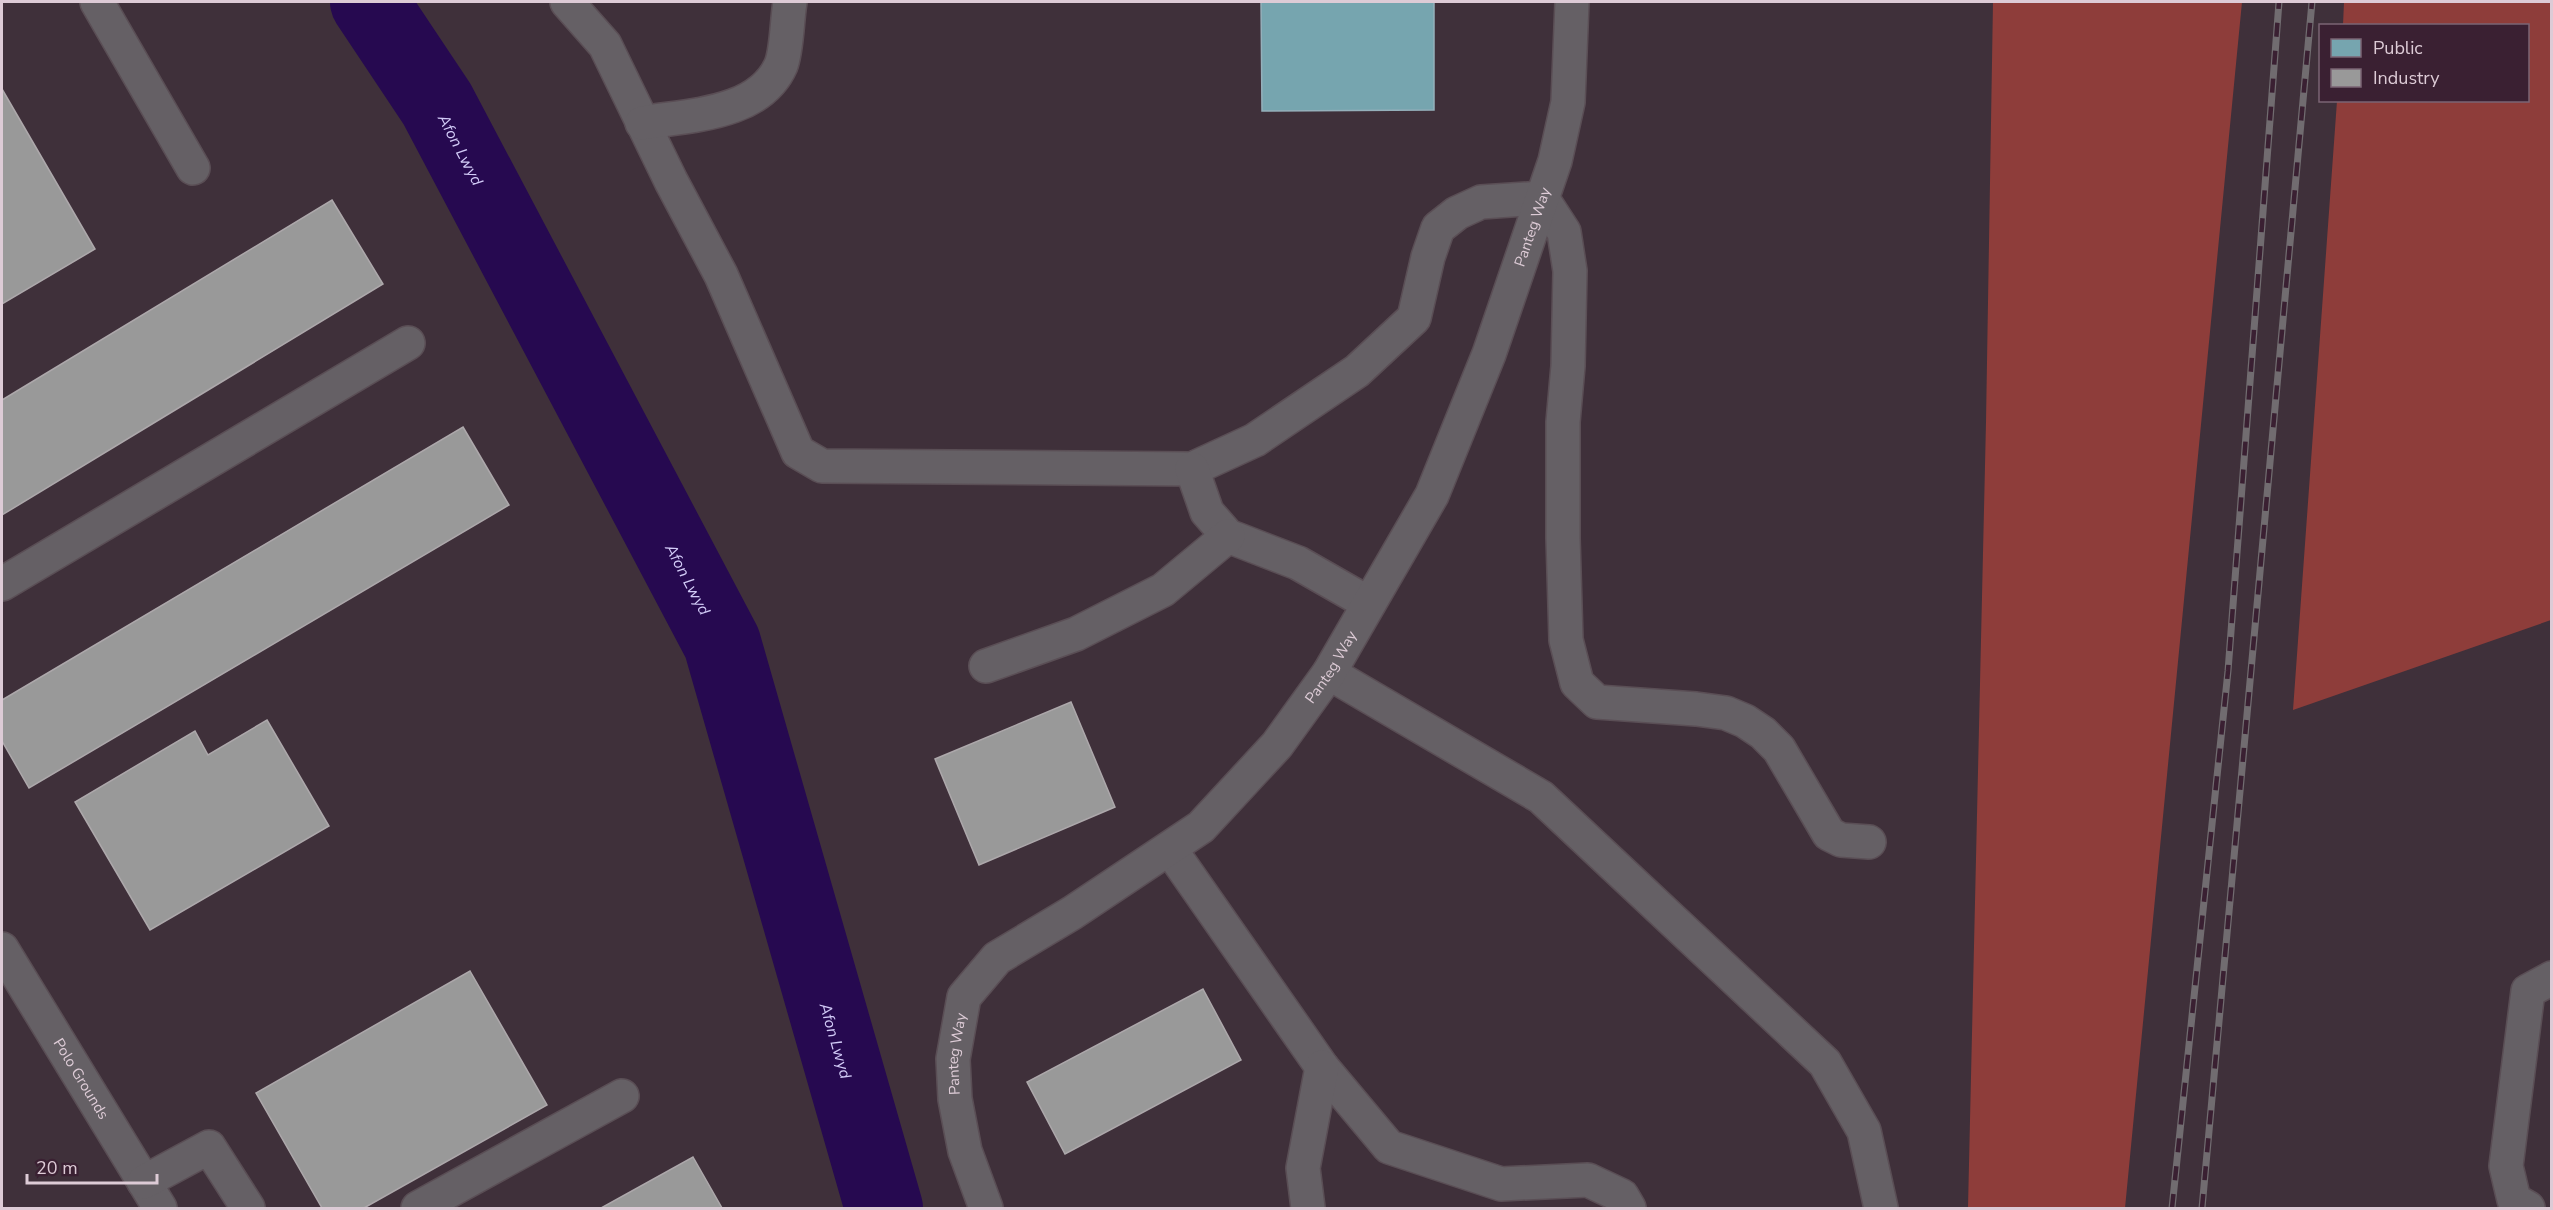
<svg xmlns="http://www.w3.org/2000/svg" width="2553" height="1210" font-family="'Nunito Sans',sans-serif">
<style>
.forest{fill:#8e3d3a}
.public{fill:#76a5af;stroke:#95b0bb;stroke-width:1.5}
.industry{fill:#999;stroke:#ada8ab;stroke-width:1.5}
.lines{fill:none;stroke-linecap:round;stroke-linejoin:round}
.river{stroke:#260950;stroke-width:78}
.minor-casing{stroke:#5a4e55;stroke-width:36}
.minor{stroke:#656065;stroke-width:33}
.rail-casing{stroke:#716c70;stroke-width:7}
.rail{stroke:#3a2032;stroke-width:4.5;stroke-dasharray:14;stroke-linecap:butt}
.labels{text-anchor:middle;stroke-width:6;stroke-linejoin:round;paint-order:stroke}
.street-label{font-size:15px;fill:#ddcbd6;stroke:#3a2032}
.water-label{font-size:16px;font-style:italic;fill:#d2cbf7;stroke:#3a2032}
</style>
<rect width="100%" height="100%" fill="#3f303a"/>
<path class="forest" d="M 1993,2 L 2242,2 L 2125,1208 L 1968,1208 L 1986,422 Z
M 2344,2 L 2551,2 L 2551,620 L 2293,710 L 2337,101 L 2528,100 L 2528,26 L 2343,25 Z"/>
<path class="public" d="M 1261,2 L 1434,2 L 1434,110 L 1262,111 Z"/>
<path class="industry" d="M 2,89 L 95,249 L 2,304 Z
M 332,200 L 383,284 L 2,515 L 2,400 Z
M 463,427 L 509,505 L 29,788 L 2,741 L 2,700 Z
M 1071,702 L 1115,807 L 979,865 L 935,759 Z
M 267,720 L 329,826 L 150,930 L 75,802 L 195,731 L 208,755 Z
M 470,971 L 547,1105 L 364,1208 L 322,1208 L 256,1093 Z
M 1203,989 L 1241,1060 L 1065,1154 L 1027,1082 Z
M 693,1157 L 722,1208 L 601,1208 Z"/>
<g class="lines">
<path class="river" id="s1" d="M 369,2 L 437,104 L 722,643 L 884,1208"/>
<g class="minor-casing">
<g id="minor">
<path d="M 97,2 L 193,168"/>
<path d="M 567,2 L 605,45 L 671,181 L 721,275 L 798,452 L 822,466 L 1192,469 L 1255,440 L 1357,371 L 1414,318 L 1428,257 L 1438,228 L 1457,213 L 1481,202 L 1542,198 L 1564,232 L 1570,271 L 1568,366 L 1563,422 L 1563,538 L 1566,640 L 1577,683 L 1597,702 L 1696,709 L 1726,713 L 1745,721 L 1763,733 L 1779,749 L 1829,834 L 1841,840 L 1869,842"/>
<path d="M 642,123 C 689,115 759,115 781,65 C 787,50 787,19 790,2"/>
<path d="M 1192,469 L 1207,512 L 1228,536 L 1298,563 L 1368,603"/>
<path d="M 2,584 L 408,343"/>
<path d="M 986,666 L 1076,634 L 1163,590 L 1228,536"/>
<path d="M 1329,673 L 1541,797 L 1825,1063 L 1864,1131 L 1881,1208"/>
<path d="M 1170,849 L 1322,1067 L 1389,1147 L 1501,1184 L 1588,1180 L 1622,1196 L 1629,1208"/>
<path id="s2" d="M 2,949 L 160,1208"/>
<path d="M 144,1182 L 209,1147 L 248,1208"/>
<path d="M 418,1208 L 622,1096"/>
<path id="s3" d="M 986,1208 L 965,1151 L 955,1099 L 953,1059 L 964,997 L 997,958 L 1072,913 L 1201,827 L 1277,745 L 1329,673 L 1432,495 L 1489,354 L 1555,161 L 1568,102 L 1572,2"/>
<path d="M 1308,1208 L 1303,1168 L 1322,1067"/>
<path d="M 2528,1208 L 2514,1200 L 2506,1166 L 2528,991 L 2552,978"/>
</g>
</g>
<use href="#minor" class="minor"/>
<g class="rail-casing">
<path id="rail" d="M 2172,1208 L 2228,671 L 2279,2
M 2202,1208 L 2312,2"/>
</g>
<use href="#rail" class="rail"/>
</g>
<g class="labels">
<g class="street-label">
<text dy="5" stroke="none"><textPath href="#s3" startOffset="1203">Panteg Way</textPath></text>
<text dy="5" stroke="none"><textPath href="#s3" startOffset="717">Panteg Way</textPath></text>
<text dy="5" stroke="none"><textPath href="#s3" startOffset="159">Panteg Way</textPath></text>
<text dy="5" stroke="none"><textPath href="#s2" startOffset="152">Polo Grounds</textPath></text>
</g>
<g class="water-label">
<text dy="6" stroke="none"><textPath href="#s1" startOffset="174">Afon Lwyd</textPath></text>
<text dy="6" stroke="none"><textPath href="#s1" startOffset="660">Afon Lwyd</textPath></text>
<text dy="6" stroke="none"><textPath href="#s1" startOffset="1146">Afon Lwyd</textPath></text>
</g>
</g>
<rect width="2553" height="1210" fill="none" stroke="#ddcbd6" stroke-width="6"/>
<rect x="2319" y="24" width="210" height="78" fill="#3a2032" stroke="#7b6474" stroke-width="1.5"/>
<rect x="2331" y="39" width="30" height="18" fill="#76a5af" stroke="#7b6474" stroke-width="1.5"/>
<text x="2373" y="54" font-size="18" fill="#ddcbd6">Public</text>
<rect x="2331" y="69" width="30" height="18" fill="#999999" stroke="#7b6474" stroke-width="1.5"/>
<text x="2373" y="84" font-size="18" fill="#ddcbd6">Industry</text>
<path d="M27 1174v9h130v-9" fill="none" stroke="#ddcbd6" stroke-width="3"/>
<text x="36" y="1174" font-size="18" fill="#ddcbd6" stroke="#3a2032" stroke-width="4.5" paint-order="stroke">20 m</text>
</svg>
